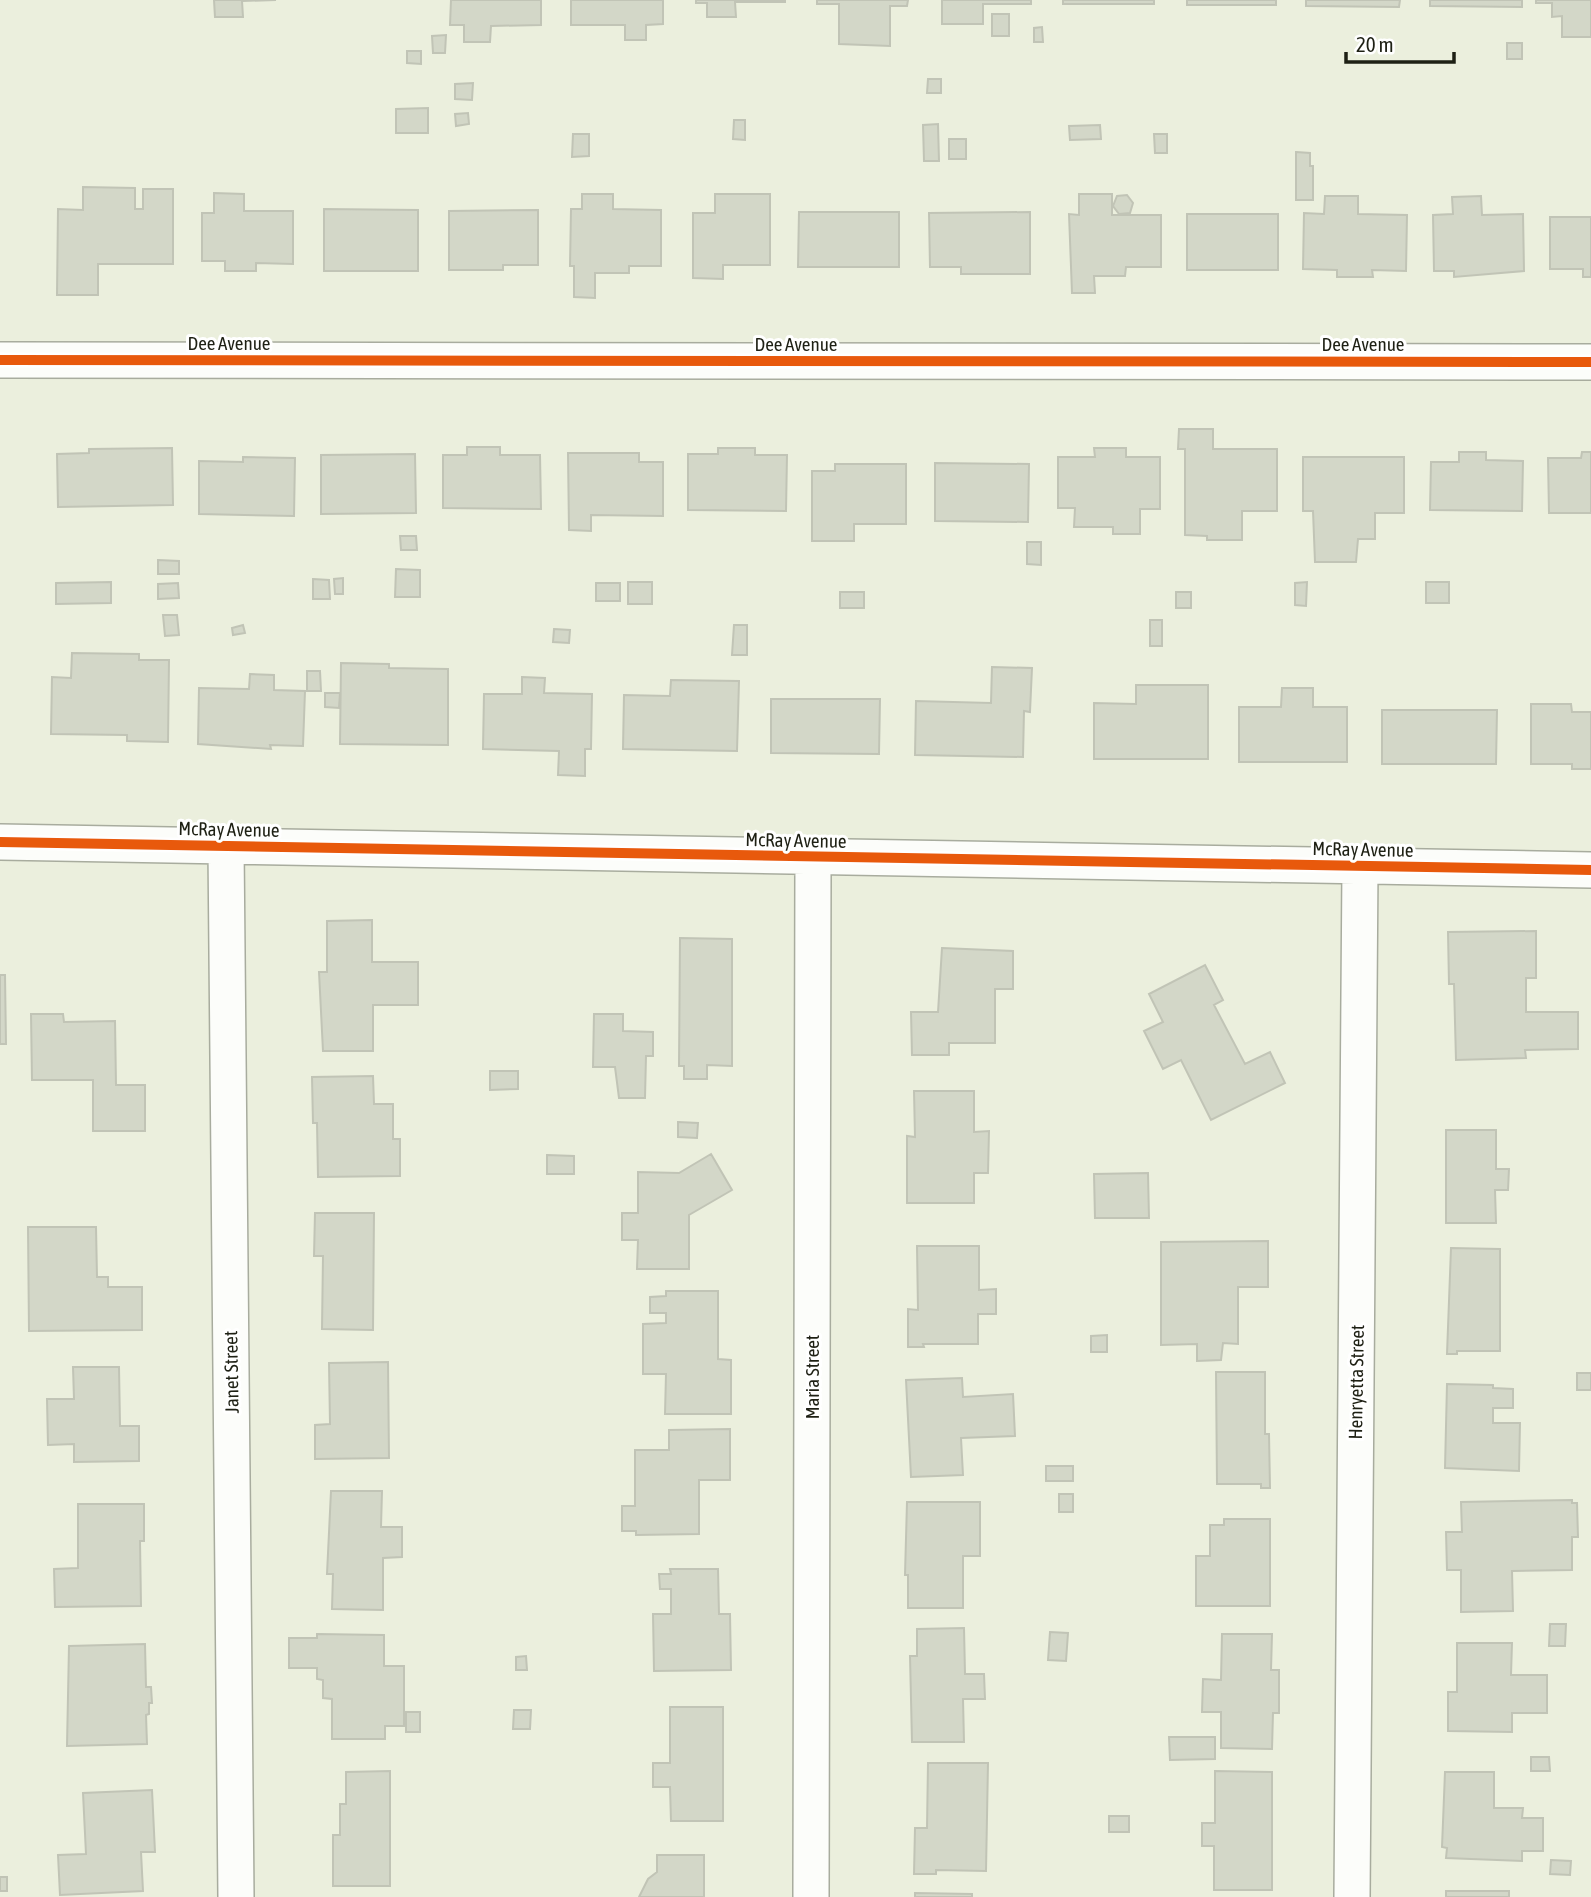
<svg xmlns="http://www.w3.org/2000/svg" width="1591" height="1897" font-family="'Asap Condensed',sans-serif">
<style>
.building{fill:#d3d7c8;stroke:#c1c4b6;stroke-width:2}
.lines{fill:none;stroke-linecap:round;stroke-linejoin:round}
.minor-casing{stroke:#a8ac9e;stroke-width:38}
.minor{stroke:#fcfdfa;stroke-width:35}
.cycleway-casing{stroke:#fff;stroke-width:15}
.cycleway{stroke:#e8590c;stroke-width:10}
.labels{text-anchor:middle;stroke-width:6;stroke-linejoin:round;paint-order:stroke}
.street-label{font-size:19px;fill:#1e2014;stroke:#fff}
</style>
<rect width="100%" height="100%" fill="#ebefdd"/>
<path class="building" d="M 214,0 L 276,0 L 242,1 L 243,17 L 215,17 Z
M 451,0 L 541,0 L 541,25 L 491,26 L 490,42 L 464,42 L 464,25 L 450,25 Z
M 571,0 L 663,0 L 663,24 L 646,25 L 646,40 L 625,40 L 625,25 L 571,25 Z
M 696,0 L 785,0 L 785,2 L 735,2 L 736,17 L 707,17 L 707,3 L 696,3 Z
M 817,0 L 908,0 L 907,6 L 890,6 L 890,46 L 839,44 L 839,4 L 817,4 Z
M 942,0 L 1031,0 L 1031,4 L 983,4 L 983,24 L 942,24 Z
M 1063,0 L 1154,0 L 1154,4 L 1063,4 Z
M 1187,0 L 1276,0 L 1276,5 L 1187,5 Z
M 1306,0 L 1400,0 L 1399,7 L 1306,6 Z
M 1430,0 L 1522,0 L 1522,7 L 1430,6 Z
M 1536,0 L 1591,0 L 1591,37 L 1562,37 L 1562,16 L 1552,17 L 1552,3 L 1536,3 Z
M 992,14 L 1009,14 L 1009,36 L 992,36 Z
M 1042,27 L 1043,42 L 1034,42 L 1034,28 Z
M 446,35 L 445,53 L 433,53 L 432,36 Z
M 1507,43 L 1522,43 L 1522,59 L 1507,59 Z
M 407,51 L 421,51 L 421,64 L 407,63 Z
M 928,79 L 941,79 L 941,93 L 927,93 Z
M 473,83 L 472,100 L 455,99 L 455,84 Z
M 428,108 L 428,133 L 396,133 L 396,109 Z
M 468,113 L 469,124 L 456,126 L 455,114 Z
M 734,120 L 745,120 L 745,140 L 733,139 Z
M 938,124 L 939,161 L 924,161 L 923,125 Z
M 1100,125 L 1101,139 L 1070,140 L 1069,126 Z
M 573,134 L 589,134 L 589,156 L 572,157 Z
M 1154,134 L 1167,134 L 1167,153 L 1155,153 Z
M 949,139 L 966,139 L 966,159 L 949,159 Z
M 1296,152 L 1310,153 L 1310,166 L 1313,166 L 1313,200 L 1296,200 Z
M 83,187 L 135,188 L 135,209 L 143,209 L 143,189 L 173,189 L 173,264 L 98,264 L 98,295 L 57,295 L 58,209 L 83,210 Z
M 214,193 L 244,194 L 244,211 L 293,211 L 293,264 L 256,263 L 256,271 L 225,271 L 225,261 L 202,261 L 202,213 L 214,213 Z
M 582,194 L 613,194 L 613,209 L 661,210 L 661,266 L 629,266 L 629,273 L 595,273 L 595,298 L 574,297 L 574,266 L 570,266 L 571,209 L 582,209 Z
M 715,194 L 770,194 L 770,265 L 723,265 L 723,279 L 693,278 L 693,213 L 715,213 Z
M 1079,194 L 1112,194 L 1112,215 L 1161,215 L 1161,267 L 1126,267 L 1125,276 L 1094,276 L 1095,293 L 1072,293 L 1069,214 L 1079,215 Z
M 1127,195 L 1133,203 L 1130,213 L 1119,214 L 1113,206 L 1117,196 Z
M 1325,196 L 1358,196 L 1358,214 L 1407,215 L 1406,271 L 1372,270 L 1373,277 L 1337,277 L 1337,270 L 1303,269 L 1304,213 L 1324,214 Z
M 1481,196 L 1482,215 L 1523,214 L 1524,271 L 1454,277 L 1454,271 L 1434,271 L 1433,215 L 1453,214 L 1452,197 Z
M 324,209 L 418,210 L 418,271 L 324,271 Z
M 538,210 L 538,265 L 503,265 L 503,270 L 449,270 L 449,211 Z
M 799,212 L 899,212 L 899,267 L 798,267 Z
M 1030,212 L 1030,274 L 961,274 L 961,267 L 930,267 L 929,213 Z
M 1187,214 L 1278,214 L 1278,270 L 1187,270 Z
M 1550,217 L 1591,217 L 1591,277 L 1583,277 L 1583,269 L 1550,269 Z
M 1179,429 L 1213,429 L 1213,449 L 1277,449 L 1277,511 L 1242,511 L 1242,540 L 1207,540 L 1207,536 L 1185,535 L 1185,449 L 1178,449 Z
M 467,447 L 500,447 L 500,455 L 540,455 L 541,509 L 443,508 L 443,455 L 467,455 Z
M 172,448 L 173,505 L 58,507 L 57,454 L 89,453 L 89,449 Z
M 718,448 L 755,448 L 755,455 L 787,455 L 786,511 L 688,510 L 688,454 L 718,454 Z
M 1094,448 L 1126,448 L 1126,457 L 1160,457 L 1160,509 L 1140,509 L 1140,534 L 1113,534 L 1113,527 L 1074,527 L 1075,508 L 1058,508 L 1058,457 L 1095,457 Z
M 1459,452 L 1486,452 L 1486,460 L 1523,461 L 1522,511 L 1430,510 L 1431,462 L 1459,462 Z
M 1582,452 L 1591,452 L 1591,513 L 1549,513 L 1548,458 L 1581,458 Z
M 568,453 L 639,453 L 639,462 L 663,462 L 663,516 L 591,515 L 591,531 L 569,530 Z
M 415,454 L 416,513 L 321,514 L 321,455 Z
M 243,457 L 295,458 L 294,516 L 199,514 L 199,461 L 243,462 Z
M 1303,457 L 1404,457 L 1404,513 L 1375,513 L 1375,539 L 1358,539 L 1356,562 L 1315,562 L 1313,511 L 1303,511 Z
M 935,463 L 1029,464 L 1028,522 L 935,521 Z
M 835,464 L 906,464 L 906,524 L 854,524 L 854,541 L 812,541 L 812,471 L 835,471 Z
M 400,536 L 416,536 L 417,550 L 401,550 Z
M 1027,542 L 1041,542 L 1041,565 L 1027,564 Z
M 158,560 L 179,561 L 179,574 L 158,574 Z
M 396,569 L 420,570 L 420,597 L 395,597 Z
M 343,578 L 343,594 L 335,594 L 334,579 Z
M 313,579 L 329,580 L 330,599 L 313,599 Z
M 111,582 L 111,603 L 56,604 L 56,583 Z
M 628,582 L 652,582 L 652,604 L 628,604 Z
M 1307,582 L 1306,606 L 1295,605 L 1295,583 Z
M 1426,582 L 1449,582 L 1449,603 L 1426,603 Z
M 178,583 L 179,598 L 158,599 L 158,584 Z
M 596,583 L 620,583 L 620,601 L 596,601 Z
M 840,592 L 864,592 L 864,608 L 840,608 Z
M 1176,592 L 1191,592 L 1191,608 L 1176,608 Z
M 163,615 L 177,615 L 179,635 L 165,636 Z
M 1150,620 L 1162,620 L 1162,646 L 1150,646 Z
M 243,625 L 245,633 L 233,635 L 232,628 Z
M 734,625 L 747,625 L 747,655 L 732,655 Z
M 554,629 L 570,630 L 569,643 L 553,642 Z
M 72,653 L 139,654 L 139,660 L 169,660 L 168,742 L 127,741 L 127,735 L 51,734 L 52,677 L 71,678 Z
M 341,663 L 389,664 L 389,668 L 448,669 L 448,745 L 340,744 Z
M 992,667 L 1032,668 L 1030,712 L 1024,711 L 1023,757 L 915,755 L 916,701 L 991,703 Z
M 307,671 L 320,671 L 321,691 L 307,691 Z
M 250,674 L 274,675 L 274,690 L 305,691 L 303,746 L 270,745 L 271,749 L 198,744 L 199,688 L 249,689 Z
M 522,677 L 545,678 L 544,693 L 592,694 L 591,749 L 585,749 L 585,776 L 558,775 L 559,751 L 483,749 L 484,694 L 522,694 Z
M 671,680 L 739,681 L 737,751 L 623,749 L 624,695 L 670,696 Z
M 1136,685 L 1208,685 L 1208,759 L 1094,759 L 1094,703 L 1136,704 Z
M 1282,688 L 1313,688 L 1313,707 L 1347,707 L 1347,762 L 1239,762 L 1239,707 L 1281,707 Z
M 325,693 L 340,693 L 339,708 L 325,707 Z
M 771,699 L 880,699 L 879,754 L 771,753 Z
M 1531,704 L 1571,704 L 1572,712 L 1591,712 L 1591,769 L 1572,769 L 1572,764 L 1531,764 Z
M 1382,710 L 1497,710 L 1496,764 L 1382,764 Z
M 372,920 L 372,962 L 418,962 L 418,1005 L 373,1005 L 373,1051 L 323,1051 L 319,972 L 327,972 L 327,921 Z
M 1536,931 L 1536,978 L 1526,978 L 1526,1012 L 1578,1012 L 1578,1049 L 1525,1050 L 1526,1058 L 1456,1060 L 1454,984 L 1449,984 L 1448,932 Z
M 680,938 L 732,939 L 732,1066 L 707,1065 L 707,1079 L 684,1079 L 684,1066 L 679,1066 Z
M 942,948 L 1013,951 L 1013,989 L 995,989 L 995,1043 L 949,1043 L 949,1055 L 912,1055 L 911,1012 L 938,1012 Z
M 1205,965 L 1223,1000 L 1214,1005 L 1245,1064 L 1270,1052 L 1285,1083 L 1211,1120 L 1181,1060 L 1163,1069 L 1144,1031 L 1163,1022 L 1149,994 Z
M 0,975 L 5,975 L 6,1044 L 0,1044 Z
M 31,1014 L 63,1014 L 64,1022 L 115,1021 L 116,1085 L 145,1085 L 145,1131 L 93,1131 L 93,1080 L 32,1080 Z
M 594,1014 L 623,1014 L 623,1031 L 653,1032 L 653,1056 L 646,1056 L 645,1098 L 619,1098 L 615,1067 L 593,1067 Z
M 490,1071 L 518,1071 L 518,1089 L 490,1090 Z
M 373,1076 L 374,1104 L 393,1104 L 393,1139 L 400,1139 L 400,1176 L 318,1177 L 317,1123 L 313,1123 L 312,1077 Z
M 914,1091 L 974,1091 L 974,1132 L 989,1131 L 988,1173 L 974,1173 L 974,1203 L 907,1203 L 907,1136 L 915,1137 Z
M 678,1122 L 698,1123 L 697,1138 L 678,1137 Z
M 1446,1130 L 1496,1130 L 1496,1169 L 1509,1169 L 1508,1190 L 1495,1190 L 1496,1223 L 1446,1223 Z
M 711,1154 L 732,1190 L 689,1215 L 689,1269 L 637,1269 L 638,1240 L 622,1240 L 622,1213 L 638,1213 L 638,1172 L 679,1173 Z
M 547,1155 L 574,1156 L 574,1174 L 547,1174 Z
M 1148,1173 L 1149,1218 L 1095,1218 L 1094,1174 Z
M 315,1213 L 374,1213 L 373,1330 L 322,1329 L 323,1256 L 314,1256 Z
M 28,1227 L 96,1227 L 97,1277 L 108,1277 L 108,1287 L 142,1287 L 142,1330 L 29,1331 Z
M 1268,1241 L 1268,1287 L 1238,1287 L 1238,1344 L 1223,1343 L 1221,1360 L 1197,1361 L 1197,1344 L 1161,1345 L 1161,1242 Z
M 917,1246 L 979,1246 L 979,1290 L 996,1289 L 996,1314 L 978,1314 L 978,1344 L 923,1344 L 924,1347 L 908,1347 L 908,1309 L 918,1310 Z
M 1451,1248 L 1500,1249 L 1500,1351 L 1457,1351 L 1457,1354 L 1447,1354 Z
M 666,1291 L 718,1291 L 718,1359 L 731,1360 L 731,1414 L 665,1414 L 666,1374 L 643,1374 L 643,1324 L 666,1323 L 666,1313 L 650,1313 L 650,1297 L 666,1296 Z
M 1107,1335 L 1107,1352 L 1091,1352 L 1091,1336 Z
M 388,1362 L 389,1458 L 315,1459 L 315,1425 L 330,1424 L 329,1363 Z
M 73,1367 L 119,1367 L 120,1426 L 139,1426 L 139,1461 L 74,1462 L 74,1444 L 48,1445 L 47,1399 L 74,1399 Z
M 1216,1372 L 1265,1372 L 1265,1434 L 1269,1434 L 1270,1488 L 1261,1488 L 1261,1484 L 1217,1484 Z
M 1577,1373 L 1591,1373 L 1591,1390 L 1577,1390 Z
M 962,1378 L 963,1397 L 1013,1394 L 1015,1436 L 961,1438 L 963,1475 L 911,1477 L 906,1380 Z
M 1447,1384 L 1493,1385 L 1493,1388 L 1513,1389 L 1513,1408 L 1493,1408 L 1493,1423 L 1520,1423 L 1519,1471 L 1445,1468 Z
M 730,1429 L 730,1480 L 699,1480 L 699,1534 L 636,1535 L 636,1531 L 622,1531 L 622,1506 L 635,1506 L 635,1450 L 669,1450 L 669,1430 Z
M 1046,1466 L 1073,1466 L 1073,1481 L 1046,1481 Z
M 331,1491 L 382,1491 L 381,1527 L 402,1527 L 402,1557 L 383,1558 L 383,1610 L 332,1609 L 333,1574 L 327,1574 Z
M 1059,1494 L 1073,1494 L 1073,1512 L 1059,1512 Z
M 1572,1500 L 1572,1503 L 1577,1503 L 1578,1537 L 1572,1537 L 1572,1570 L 1512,1571 L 1513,1611 L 1461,1612 L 1461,1570 L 1447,1570 L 1446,1532 L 1462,1532 L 1461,1502 Z
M 907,1502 L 980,1502 L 980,1556 L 963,1556 L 963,1608 L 908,1608 L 908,1575 L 905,1575 Z
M 78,1504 L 144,1504 L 144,1541 L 140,1541 L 141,1606 L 55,1607 L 54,1569 L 78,1568 Z
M 1224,1519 L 1270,1519 L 1270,1606 L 1196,1606 L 1196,1556 L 1210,1556 L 1210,1525 L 1224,1525 Z
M 670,1569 L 718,1569 L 719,1614 L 730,1614 L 731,1670 L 654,1671 L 653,1614 L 671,1614 L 671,1589 L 660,1589 L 659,1574 L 671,1574 Z
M 1550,1624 L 1566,1624 L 1565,1646 L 1549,1646 Z
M 964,1628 L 965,1674 L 984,1674 L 985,1699 L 963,1699 L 964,1742 L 912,1742 L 910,1656 L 917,1656 L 917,1629 Z
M 1050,1632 L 1068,1633 L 1066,1661 L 1048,1660 Z
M 317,1634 L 384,1635 L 384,1666 L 404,1666 L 404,1726 L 385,1726 L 385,1739 L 332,1739 L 332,1699 L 323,1698 L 323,1680 L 317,1679 L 317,1668 L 289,1668 L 289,1638 L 317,1638 Z
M 1222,1634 L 1272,1634 L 1271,1670 L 1279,1670 L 1279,1713 L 1273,1713 L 1272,1749 L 1221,1748 L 1221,1712 L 1202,1712 L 1203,1679 L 1221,1680 Z
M 1457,1643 L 1512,1643 L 1511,1675 L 1547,1675 L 1547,1713 L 1512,1713 L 1512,1732 L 1448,1731 L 1448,1692 L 1457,1692 Z
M 145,1644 L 146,1687 L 151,1687 L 152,1703 L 149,1703 L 149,1714 L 146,1715 L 147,1744 L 67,1746 L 69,1646 Z
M 526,1656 L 527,1670 L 516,1670 L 516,1657 Z
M 670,1707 L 723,1707 L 723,1821 L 671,1821 L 670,1787 L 653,1787 L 653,1763 L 670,1763 Z
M 514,1710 L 531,1710 L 530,1729 L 513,1729 Z
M 406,1712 L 420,1712 L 420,1732 L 406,1732 Z
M 1169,1737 L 1215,1737 L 1215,1759 L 1170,1760 Z
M 1531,1757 L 1549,1757 L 1550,1771 L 1531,1771 Z
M 928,1763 L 988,1763 L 986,1871 L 936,1870 L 936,1874 L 914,1874 L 915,1828 L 927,1828 Z
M 390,1771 L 390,1886 L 333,1886 L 333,1835 L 340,1835 L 340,1804 L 346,1804 L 346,1772 Z
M 1215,1771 L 1272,1772 L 1272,1890 L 1214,1890 L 1214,1846 L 1202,1846 L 1202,1823 L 1215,1823 Z
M 1445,1772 L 1494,1772 L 1494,1808 L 1523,1808 L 1522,1818 L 1543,1818 L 1543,1851 L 1522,1851 L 1522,1861 L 1446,1858 L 1447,1848 L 1442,1847 Z
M 152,1790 L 155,1852 L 141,1852 L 143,1891 L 60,1895 L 58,1855 L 86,1854 L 83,1793 Z
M 1109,1816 L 1129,1816 L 1129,1832 L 1109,1832 Z
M 657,1855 L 704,1855 L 704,1897 L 639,1897 L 648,1879 L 657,1872 Z
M 1551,1860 L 1571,1861 L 1570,1875 L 1550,1874 Z
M 0,1877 L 7,1877 L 7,1891 L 0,1891 Z
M 1446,1891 L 1509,1891 L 1509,1897 L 1446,1897 Z
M 915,1893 L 972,1894 L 972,1897 L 915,1897 Z"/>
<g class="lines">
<g class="minor-casing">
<path id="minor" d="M 0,360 L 1591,362
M 0,842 L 1591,870
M 226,847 L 236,1897
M 811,1897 L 813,858
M 1352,1897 L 1360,867"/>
</g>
<use href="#minor" class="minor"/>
<g class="cycleway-casing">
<path id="cycleway" d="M 0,360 L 1591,362
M 0,842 L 1591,870"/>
</g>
<use href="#cycleway" class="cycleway"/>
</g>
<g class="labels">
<g class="street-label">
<text x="229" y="350">Dee Avenue</text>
<text x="796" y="351">Dee Avenue</text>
<text x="1363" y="351">Dee Avenue</text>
<text transform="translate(229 829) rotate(1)" y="7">McRay Avenue</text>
<text transform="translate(796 840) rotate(1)" y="7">McRay Avenue</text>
<text transform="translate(1363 849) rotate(1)" y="7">McRay Avenue</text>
<text transform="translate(231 1372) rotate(-91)" y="7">Janet Street</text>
<text transform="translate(812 1377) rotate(-90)" y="7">Maria Street</text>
<text transform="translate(1356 1382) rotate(-89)" y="7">Henryetta Street</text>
</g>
</g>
<path d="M1346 52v10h108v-10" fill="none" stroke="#1e2014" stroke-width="3.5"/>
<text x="1356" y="52" font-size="21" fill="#1e2014" stroke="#ffffff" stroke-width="5" paint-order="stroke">20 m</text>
</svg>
